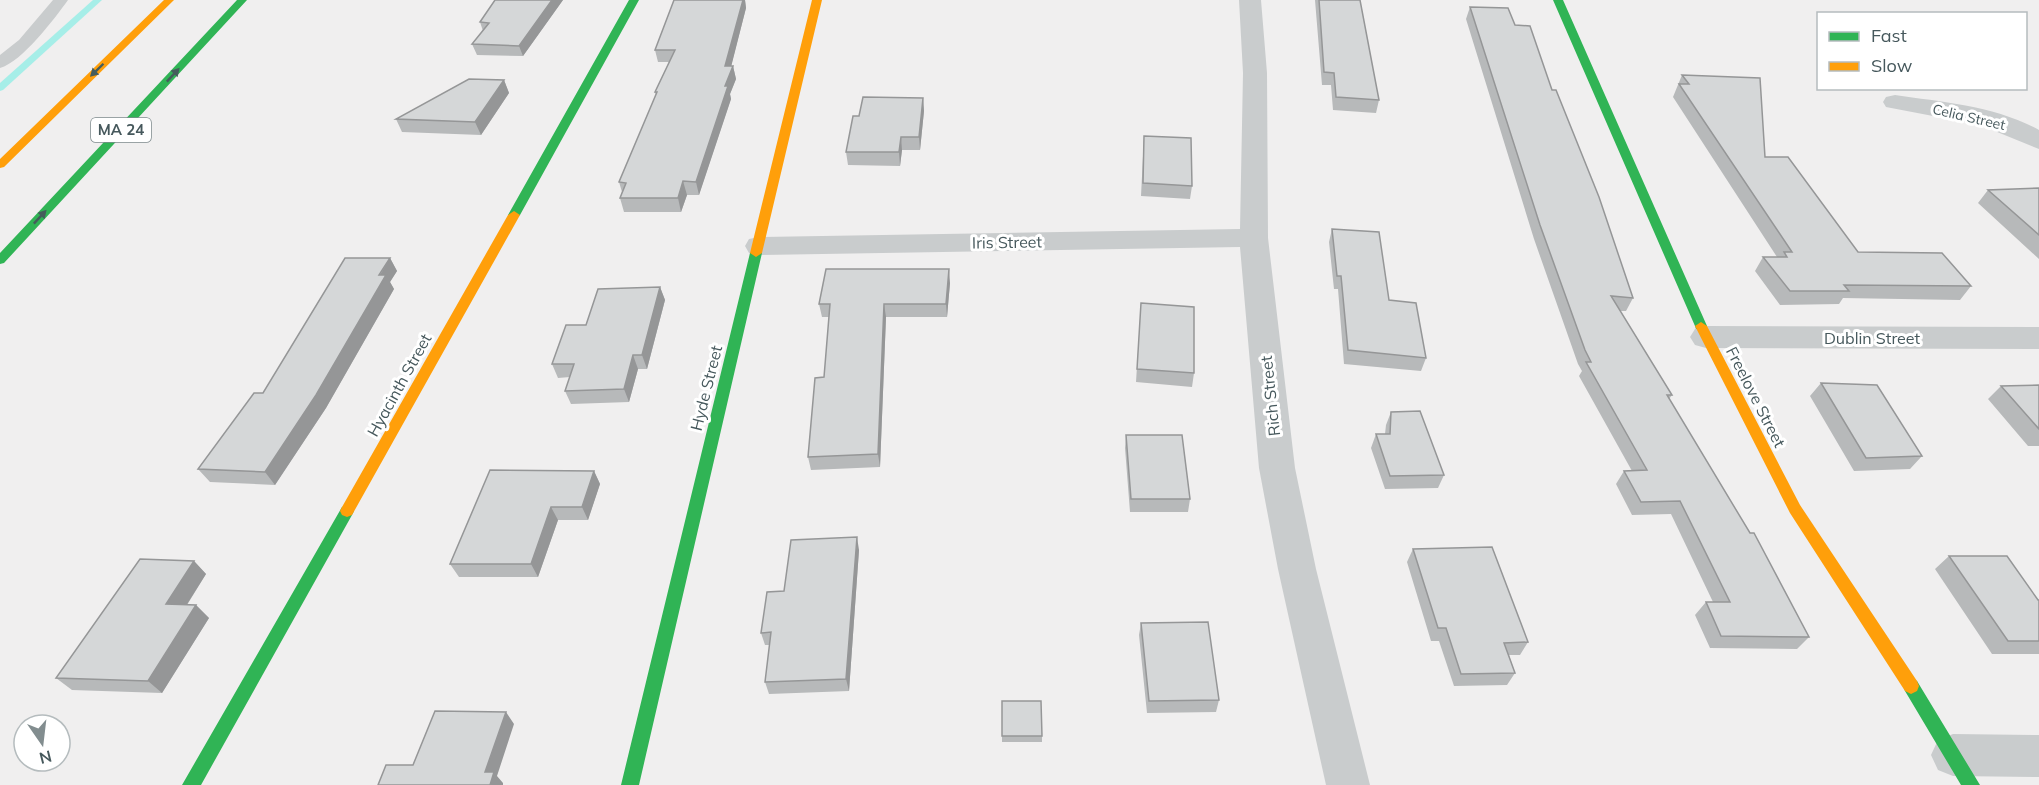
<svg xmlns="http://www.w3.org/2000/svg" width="2039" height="785" font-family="Mulish,sans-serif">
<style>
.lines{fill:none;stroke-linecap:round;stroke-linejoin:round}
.stream{fill:#a6eee8;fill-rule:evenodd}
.lane{fill:#c9cccd;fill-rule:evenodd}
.street{fill:#c9cccd;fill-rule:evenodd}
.fast{fill:#30b455;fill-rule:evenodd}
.slow{fill:#ff9f0a;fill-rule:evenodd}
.wall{fill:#b7b9ba}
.shaded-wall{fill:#959697}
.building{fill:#d5d7d8;stroke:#959697;stroke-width:1.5}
.oneway{fill:#455d5c}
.labels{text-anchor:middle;stroke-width:6;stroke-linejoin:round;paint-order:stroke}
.far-street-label{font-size:14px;fill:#46585c;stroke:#fff}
.shield{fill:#fff;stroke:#7e8a8d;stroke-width:1.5}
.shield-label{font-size:15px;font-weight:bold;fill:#46585c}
.street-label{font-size:16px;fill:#46585c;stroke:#fff}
</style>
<rect width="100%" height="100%" fill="#f0efef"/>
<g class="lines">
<path class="stream" d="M 93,0 L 102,0 L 3,90 L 0,91 L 0,83 Z"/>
<path class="lane" d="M 53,0 L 68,0 C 55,18 22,62 0,68 L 0,55 L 19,40 Z"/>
<path class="street" d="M 1239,0 L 1261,0 L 1267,73 L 1268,238 L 1295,468 L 1316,569 L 1370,785 L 1326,785 L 1278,569 L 1259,468 L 1240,247 L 759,255 L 749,253 L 745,246 L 749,239 L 759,237 L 1240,229 L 1243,73 Z
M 1895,95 C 1942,102 1996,106 2039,130 L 2039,149 L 1980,125 L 1886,107 L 1883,102 L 1886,97 Z
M 1706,326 L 2039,327 L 2039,349 L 1706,348 L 1695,345 L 1690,337 L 1695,329 Z
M 1953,734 L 2039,735 L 2039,777 L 1953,776 L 1938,770 L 1931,755 L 1938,740 Z"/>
<path class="fast" d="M 237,0 L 247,0 L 4,263 L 0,264 L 0,253 Z
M 629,0 L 639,0 L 520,215 L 514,219 L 510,218 L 508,215 Z
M 1553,0 L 1563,0 L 1707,326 L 1706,329 L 1696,329 L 1695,326 Z
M 756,249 L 762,253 L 639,785 L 621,785 L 750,253 Z
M 347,505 L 352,507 L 354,511 L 352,515 L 201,785 L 182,785 L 342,507 Z
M 1911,678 L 1917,681 L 1980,785 L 1961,785 L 1905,691 L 1903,686 L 1905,681 Z"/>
<path class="slow" d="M 164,0 L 174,0 L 4,167 L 0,168 L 0,159 Z
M 812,0 L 822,0 L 762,253 L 756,257 L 750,253 Z
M 514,211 L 520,215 L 352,515 L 347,517 L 342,515 L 340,511 L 342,507 L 508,215 Z
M 1701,322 L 1707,326 L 1800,505 L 1917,681 L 1919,686 L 1917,691 L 1911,694 L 1905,691 L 1790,513 L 1695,326 Z"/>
</g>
<path class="wall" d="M 495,0 L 563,0 L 523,56 L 477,55 L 472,44 L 483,31 L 480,22 Z
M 674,0 L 745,0 L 746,8 L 731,66 L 733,66 L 736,79 L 730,94 L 731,99 L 699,195 L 687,195 L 681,212 L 624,212 L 620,198 L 622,192 L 619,182 L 656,95 L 655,92 L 669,62 L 658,62 L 655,50 Z
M 1315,0 L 1360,0 L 1379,100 L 1376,113 L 1333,110 L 1331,85 L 1322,85 Z
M 1470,7 L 1515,25 L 1552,90 L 1633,298 L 1626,311 L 1620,311 L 1672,395 L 1669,399 L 1809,637 L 1797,649 L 1710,648 L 1695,615 L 1706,602 L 1713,602 L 1671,514 L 1632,515 L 1616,484 L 1624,471 L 1632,471 L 1579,376 L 1582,371 L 1578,364 L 1534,239 L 1466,19 Z
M 1682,75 L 1765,157 L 1858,252 L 1971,286 L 1960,300 L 1843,298 L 1839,304 L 1780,305 L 1755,271 L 1763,257 L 1777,257 L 1673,97 Z
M 504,80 L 509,93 L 481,135 L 402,132 L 396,119 Z
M 923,98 L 924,111 L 920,150 L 902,150 L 900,166 L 848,165 L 846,152 L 859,116 Z
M 1144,136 L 1192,186 L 1190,199 L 1141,196 Z
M 2039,188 L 2039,259 L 1978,203 L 1988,190 Z
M 1332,229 L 1389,300 L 1426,358 L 1421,371 L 1344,364 L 1338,289 L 1334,289 L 1329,242 Z
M 390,258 L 397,271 L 390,282 L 394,289 L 326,408 L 275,485 L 210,482 L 198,469 L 263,393 Z
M 950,283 L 947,317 L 886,317 L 880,467 L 811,470 L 808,457 L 824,377 L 829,317 L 822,317 L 819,304 Z
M 660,287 L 665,300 L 647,369 L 638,369 L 629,402 L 571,404 L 565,391 L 570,377 L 558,378 L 552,364 L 586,325 Z
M 1141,303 L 1194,373 L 1192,387 L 1136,382 Z
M 1821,383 L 1922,456 L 1910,469 L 1854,471 L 1810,396 Z
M 2039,385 L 2039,446 L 2028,446 L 1988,399 L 2001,386 Z
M 1391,412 L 1444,475 L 1438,488 L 1385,489 L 1371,448 L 1376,434 L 1385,434 L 1386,425 Z
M 1126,435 L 1190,499 L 1188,512 L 1130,512 L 1125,448 Z
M 594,471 L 600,484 L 588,520 L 558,520 L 538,577 L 459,577 L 450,564 Z
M 1413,549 L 1528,642 L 1520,655 L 1509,655 L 1515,673 L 1507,685 L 1454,686 L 1439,641 L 1431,641 L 1407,562 Z
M 859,550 L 849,691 L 769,694 L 765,682 L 770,645 L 765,645 L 761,633 L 784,591 Z
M 1949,556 L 2039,600 L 2039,654 L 1992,654 L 1935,569 Z
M 194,561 L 206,574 L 187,605 L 196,605 L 209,618 L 162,693 L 72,690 L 56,678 Z
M 1141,623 L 1219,700 L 1216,712 L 1147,713 L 1139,635 Z
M 1002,701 L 1042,736 L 1042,742 L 1002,742 Z"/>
<path class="shaded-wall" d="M 552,0 L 563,0 L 523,56 L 519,46 Z
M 743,0 L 745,0 L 746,8 L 728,79 L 725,66 Z
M 733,66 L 736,79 L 730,94 L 731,99 L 699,195 L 696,182 L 725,86 Z
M 504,80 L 509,93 L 481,135 L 475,122 Z
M 923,98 L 924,111 L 920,150 L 919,137 Z
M 901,137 L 902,150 L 900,166 L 899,152 Z
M 683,181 L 687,195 L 681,212 L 678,198 Z
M 390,258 L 397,271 L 390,282 L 394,289 L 326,408 L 275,485 L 265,472 Z
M 949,269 L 950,283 L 947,317 L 946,304 Z
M 660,287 L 665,300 L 647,369 L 642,355 Z
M 884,304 L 886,317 L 880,467 L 878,454 Z
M 633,355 L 638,369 L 629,402 L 624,389 Z
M 594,471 L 600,484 L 588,520 L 582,507 Z
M 551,507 L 558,520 L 538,577 L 531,564 Z
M 857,537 L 859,550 L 849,691 L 846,679 Z
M 194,561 L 206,574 L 179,617 L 166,604 Z
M 196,605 L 209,618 L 162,693 L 148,681 Z
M 506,712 L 514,724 L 497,776 L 503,783 L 503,785 L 490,785 L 485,772 Z"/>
<path class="building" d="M 495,0 L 552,0 L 519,46 L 472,44 L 489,23 L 480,22 Z
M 674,0 L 743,0 L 725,66 L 733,66 L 725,86 L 728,86 L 696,182 L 683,181 L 678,198 L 620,198 L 626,183 L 619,182 L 657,92 L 655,92 L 675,50 L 655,50 Z
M 1319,0 L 1360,0 L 1379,100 L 1336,97 L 1334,73 L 1324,72 Z
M 1470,7 L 1508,8 L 1515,25 L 1530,26 L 1552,90 L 1556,90 L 1599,197 L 1633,298 L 1611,296 L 1672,395 L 1667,395 L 1750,533 L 1754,533 L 1809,637 L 1721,636 L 1706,602 L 1730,602 L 1680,501 L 1641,502 L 1624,471 L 1647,470 L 1586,362 L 1591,362 L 1585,350 L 1540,225 Z
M 1682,75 L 1760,78 L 1765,157 L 1788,157 L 1858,252 L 1942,253 L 1971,286 L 1844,285 L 1849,291 L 1790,291 L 1763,257 L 1787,257 L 1784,252 L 1792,252 L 1679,84 L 1689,84 Z
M 469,79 L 504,80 L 475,122 L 396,119 Z
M 863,97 L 923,98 L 919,137 L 901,137 L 899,152 L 846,152 L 853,116 L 859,116 Z
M 1144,136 L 1191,138 L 1192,186 L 1143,183 Z
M 2039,188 L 2039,235 L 1988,190 Z
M 1332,229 L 1379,232 L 1389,300 L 1416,303 L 1426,358 L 1348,350 L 1341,276 L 1337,276 Z
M 345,258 L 390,258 L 379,275 L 386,275 L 316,395 L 265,472 L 198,469 L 254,393 L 263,393 Z
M 826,269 L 949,269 L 946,304 L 884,304 L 878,454 L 808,457 L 815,378 L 824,377 L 830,304 L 819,304 Z
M 660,287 L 642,355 L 633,355 L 624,389 L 565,391 L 574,364 L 552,364 L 566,325 L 586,325 L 598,289 Z
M 1141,303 L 1194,307 L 1194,373 L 1137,369 Z
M 1821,383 L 1877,385 L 1922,456 L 1866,458 Z
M 2039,385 L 2039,429 L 2001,386 Z
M 1420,411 L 1444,475 L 1390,476 L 1376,434 L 1390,434 L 1391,412 Z
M 1126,435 L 1182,435 L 1190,499 L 1131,499 Z
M 490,470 L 594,471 L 582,507 L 551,507 L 531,564 L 450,564 Z
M 857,537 L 846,679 L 765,682 L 771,632 L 761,633 L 767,592 L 784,591 L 791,540 Z
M 1492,547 L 1528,642 L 1504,643 L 1515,673 L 1461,674 L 1446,628 L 1438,628 L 1413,549 Z
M 1949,556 L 2007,556 L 2038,600 L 2039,600 L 2039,641 L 2008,641 Z
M 140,559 L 194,561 L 166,604 L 196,605 L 148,681 L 56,678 Z
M 1208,622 L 1219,700 L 1149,701 L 1141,623 Z
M 1002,701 L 1041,701 L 1042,736 L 1002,736 Z
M 435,711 L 506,712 L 485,772 L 494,772 L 490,785 L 378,785 L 386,765 L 413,765 Z"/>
<defs><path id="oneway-solid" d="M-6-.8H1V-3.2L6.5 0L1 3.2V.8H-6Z" transform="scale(1.5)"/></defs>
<g class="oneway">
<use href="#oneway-solid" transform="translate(97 70) rotate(136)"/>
<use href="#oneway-solid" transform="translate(173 75) rotate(-47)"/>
<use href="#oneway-solid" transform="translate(40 217) rotate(-47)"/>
</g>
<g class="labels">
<g class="far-street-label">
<text transform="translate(1969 117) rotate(13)" y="5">Celia Street</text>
</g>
<rect class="shield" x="91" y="118" width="60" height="24" rx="4.5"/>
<g class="shield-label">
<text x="121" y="135">MA 24</text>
</g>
<g class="street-label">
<text transform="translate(1007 242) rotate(-1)" y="6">Iris Street</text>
<text x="1872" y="344">Dublin Street</text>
<text transform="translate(399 385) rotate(-61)" y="6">Hyacinth Street</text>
<text transform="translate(706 388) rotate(-76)" y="6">Hyde Street</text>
<text transform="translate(1270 396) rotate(-96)" y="6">Rich Street</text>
<text transform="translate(1756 397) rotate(63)" y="6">Freelove Street</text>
</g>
</g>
<rect x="1817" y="12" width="210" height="78" fill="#ffffff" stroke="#b5bcbe" stroke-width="1.5"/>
<rect x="1829" y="32" width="30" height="9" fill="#30b455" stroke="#b5bcbe" stroke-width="1.5"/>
<text x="1871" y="42" font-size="18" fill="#46585c">Fast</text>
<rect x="1829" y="62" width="30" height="9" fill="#ff9f0a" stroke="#b5bcbe" stroke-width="1.5"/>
<text x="1871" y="72" font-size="18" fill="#46585c">Slow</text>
<g transform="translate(42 743) rotate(166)"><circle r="28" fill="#ffffff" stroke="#b5bcbe" stroke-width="1.5"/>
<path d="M0-4.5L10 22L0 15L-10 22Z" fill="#828d8f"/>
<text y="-9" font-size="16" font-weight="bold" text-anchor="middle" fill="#46585c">N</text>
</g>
</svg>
